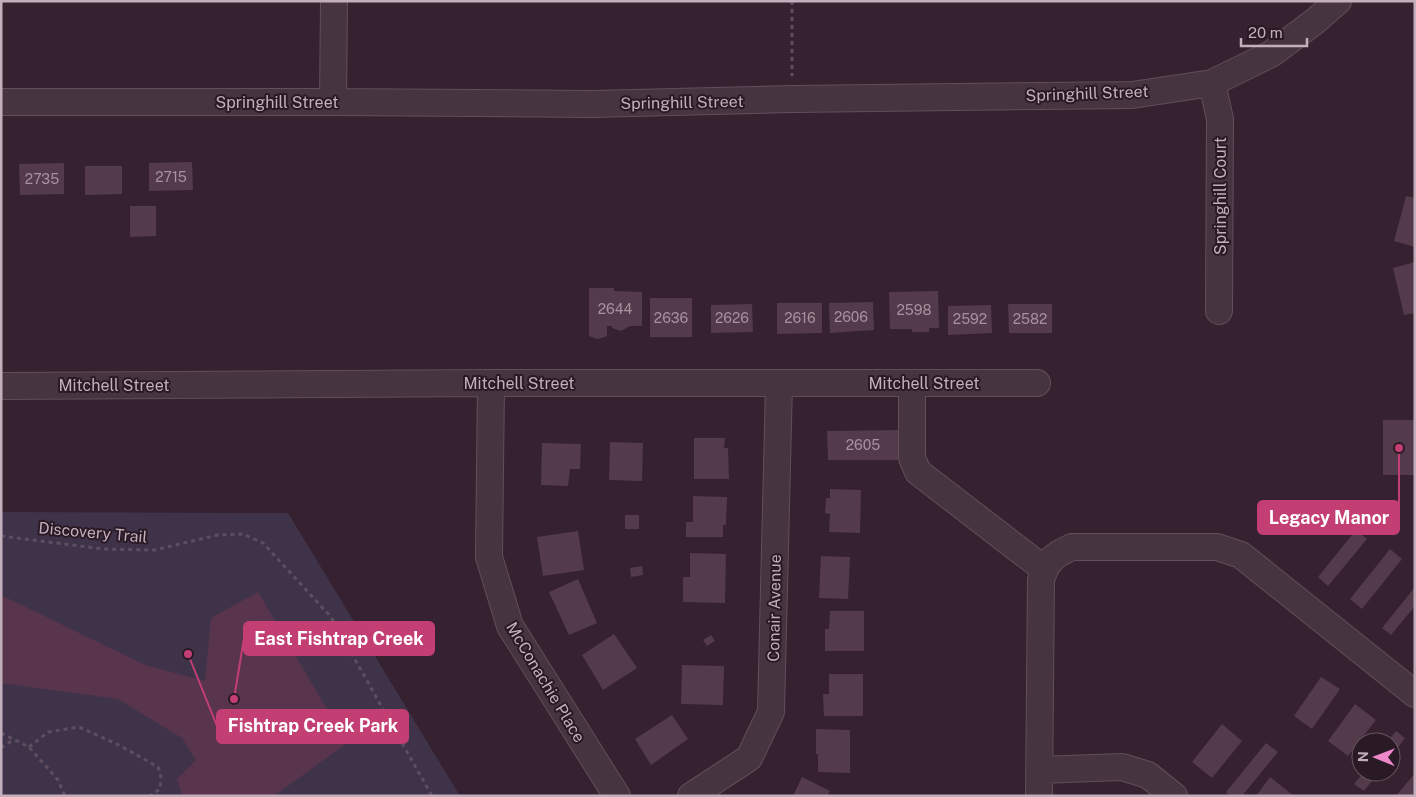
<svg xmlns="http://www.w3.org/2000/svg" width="1416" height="797" font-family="'Public Sans',sans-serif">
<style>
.green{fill:#3f334a}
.water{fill:#59344d}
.building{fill:#533b4b}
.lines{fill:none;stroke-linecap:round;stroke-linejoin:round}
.minor-casing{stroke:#614f5b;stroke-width:28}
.path{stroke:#5e4e60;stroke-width:3;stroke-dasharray:4 4;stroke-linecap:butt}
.minor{stroke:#463440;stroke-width:26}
.labels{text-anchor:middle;stroke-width:4;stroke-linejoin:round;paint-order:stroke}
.number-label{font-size:14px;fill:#a792a0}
.street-label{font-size:16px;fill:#c3afbc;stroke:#2a1a25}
.leader{fill:none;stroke:#c23e73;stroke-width:2}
.callout-dot{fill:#c23e73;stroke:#2a1a25;stroke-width:2}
.callout{fill:#c23e73;stroke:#c23e73;stroke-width:2}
.callout-label{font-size:18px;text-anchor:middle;font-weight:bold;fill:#fff}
</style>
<rect width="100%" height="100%" fill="#35212f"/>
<path class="green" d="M 1,512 L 288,513 L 460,796 L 1,796 Z"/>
<path class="water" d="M 258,592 L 347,743 L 274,796 L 182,796 L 177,779 L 196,760 L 182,738 L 118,699 L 1,683 L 1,595 L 145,665 L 205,681 L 211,618 Z"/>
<path class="building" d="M 192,162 L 193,190 L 149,191 L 149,163 Z
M 64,163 L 64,194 L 20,195 L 19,164 Z
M 85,166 L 122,166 L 122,194 L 85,195 Z
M 1406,196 L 1415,198 L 1415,247 L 1394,241 Z
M 130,206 L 156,206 L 156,236 L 130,237 Z
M 1415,262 L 1415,313 L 1404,315 L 1393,268 Z
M 589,288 L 614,288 L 614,291 L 642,292 L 642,326 L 630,326 L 621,331 L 612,328 L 612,326 L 607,326 L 607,336 L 602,338 L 597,339 L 589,336 Z
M 938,291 L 939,328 L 929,328 L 929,332 L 912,332 L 912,329 L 890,329 L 889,292 Z
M 650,298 L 692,298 L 692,337 L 650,337 Z
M 873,302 L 874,330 L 830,333 L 829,303 Z
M 777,303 L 822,303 L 822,333 L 777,334 Z
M 752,304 L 753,332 L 711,333 L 711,305 Z
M 1008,304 L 1052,304 L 1052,333 L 1009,333 Z
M 991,305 L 992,333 L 948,335 L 948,306 Z
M 1383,420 L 1415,420 L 1415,475 L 1383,475 Z
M 899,430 L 899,460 L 828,460 L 827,431 Z
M 694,438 L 725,438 L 724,448 L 728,448 L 729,479 L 694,479 Z
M 610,442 L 643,443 L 642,481 L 609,480 Z
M 542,443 L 581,444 L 580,469 L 570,469 L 568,486 L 541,485 Z
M 830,489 L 861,490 L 860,533 L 829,532 L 830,514 L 825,513 L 826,498 L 830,498 Z
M 693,496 L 727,497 L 726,525 L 723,525 L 723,537 L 686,537 L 686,522 L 693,522 Z
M 625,515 L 639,515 L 639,529 L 625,529 Z
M 1356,530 L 1367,539 L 1328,586 L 1318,577 Z
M 578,531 L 584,570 L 543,576 L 537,537 Z
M 1390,549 L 1402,559 L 1362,609 L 1350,599 Z
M 690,553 L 726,554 L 725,603 L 683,602 L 683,577 L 690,577 Z
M 821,556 L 850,557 L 848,599 L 819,598 Z
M 642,566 L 643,575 L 631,577 L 630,568 Z
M 578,579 L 597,623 L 569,635 L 549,592 Z
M 1415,587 L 1415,606 L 1391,635 L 1382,628 Z
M 830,611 L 864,611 L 864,651 L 825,651 L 825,629 L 829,629 Z
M 614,634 L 637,668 L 603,690 L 582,655 Z
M 711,635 L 715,641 L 707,646 L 703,640 Z
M 682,665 L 724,666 L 723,705 L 681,704 Z
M 829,674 L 863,674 L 863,716 L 824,716 L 823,694 L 829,694 Z
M 1321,677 L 1340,689 L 1312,729 L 1294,716 Z
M 1355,704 L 1376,720 L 1348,756 L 1328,741 Z
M 672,715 L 688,739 L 651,765 L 635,739 Z
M 1222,724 L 1242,741 L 1212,778 L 1192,762 Z
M 816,729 L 850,730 L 850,773 L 818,772 L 818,754 L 816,754 Z
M 1396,731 L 1405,738 L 1391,757 L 1391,742 L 1387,742 Z
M 1266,743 L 1278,752 L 1242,796 L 1230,796 L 1226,792 Z
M 1364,772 L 1379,772 L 1364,791 L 1354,784 Z
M 1415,773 L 1415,796 L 1396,796 Z
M 802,777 L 830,791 L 827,796 L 793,796 Z
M 1270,777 L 1294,796 L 1256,796 Z"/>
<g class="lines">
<g class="minor-casing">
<path id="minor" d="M 1212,83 L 1220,119 L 1219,311
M 1,102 L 333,102 L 593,104 L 793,99 L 1132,95 L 1212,83 L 1271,54 L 1314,22 L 1338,1
M 333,102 L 334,1
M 491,383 L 489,557 L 510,626 L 617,796
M 912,383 L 912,458 L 918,472 L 1044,569
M 1,386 L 491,383 L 1037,383
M 1039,770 L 1122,767 L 1148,775 L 1174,796
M 691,796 L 749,758 L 771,712 L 779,383
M 1039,796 L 1041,580 C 1047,560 1054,555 1072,547 L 1217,547 L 1241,555 L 1415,694"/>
</g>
<path class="path" d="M 792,1 L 792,76
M 1,536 L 105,549 L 154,550 L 218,535 L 243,534 L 263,543 L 331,617 L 432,796
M 1,733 L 29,747 L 58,780 L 65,796
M 29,747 L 48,732 L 79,727 L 119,745 L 158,767 L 161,777 L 160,789 L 150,796
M 1,748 L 13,740"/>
<use href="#minor" class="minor"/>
</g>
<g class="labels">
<g class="number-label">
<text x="171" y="182">2715</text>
<text x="42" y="184">2735</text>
<text x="615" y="314">2644</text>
<text x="914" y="315">2598</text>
<text x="851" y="322">2606</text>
<text x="671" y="323">2636</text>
<text x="732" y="323">2626</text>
<text x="800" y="323">2616</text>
<text x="970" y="324">2592</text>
<text x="1030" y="324">2582</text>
<text x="863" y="450">2605</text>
</g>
<g class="street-label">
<text transform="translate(1087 93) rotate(-2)" y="6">Springhill Street</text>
<text x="277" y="108">Springhill Street</text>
<text transform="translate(682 102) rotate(-1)" y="6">Springhill Street</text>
<text transform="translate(1220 196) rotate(-90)" y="6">Springhill Court</text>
<text x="519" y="389">Mitchell Street</text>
<text x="924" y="389">Mitchell Street</text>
<text x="114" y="391">Mitchell Street</text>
<text transform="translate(93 532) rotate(5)" y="6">Discovery Trail</text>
<text transform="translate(774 608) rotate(-89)" y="6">Conair Avenue</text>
<text transform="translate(546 682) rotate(59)" y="6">McConachie Place</text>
</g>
</g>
<path class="leader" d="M1399 448L1399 517M234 699L244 638M188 654L217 726"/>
<g class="callout-dot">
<circle cx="1399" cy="448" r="5"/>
<circle cx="234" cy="699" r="5"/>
<circle cx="188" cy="654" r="5"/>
</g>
<g class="callout">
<rect x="1258" y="501" width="141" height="33" rx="5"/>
<rect x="244" y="622" width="190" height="33" rx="5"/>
<rect x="217" y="710" width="191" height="33" rx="5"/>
</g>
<g class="callout-label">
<text x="1329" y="524">Legacy Manor</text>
<text x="339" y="645">East Fishtrap Creek</text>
<text x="313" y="732">Fishtrap Creek Park</text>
</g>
<rect width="1416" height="797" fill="none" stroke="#c3afbc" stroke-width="5"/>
<g transform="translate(1376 757) rotate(271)"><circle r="24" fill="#2a1a25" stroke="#675661"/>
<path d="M0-4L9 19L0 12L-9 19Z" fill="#ef87cb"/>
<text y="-8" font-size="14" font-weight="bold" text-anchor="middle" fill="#c3afbc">N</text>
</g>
<path d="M1241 38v8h66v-8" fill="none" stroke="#c3afbc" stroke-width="2.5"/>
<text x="1248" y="38" font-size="15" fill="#c3afbc" stroke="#2a1a25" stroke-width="4" paint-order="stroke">20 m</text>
</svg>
